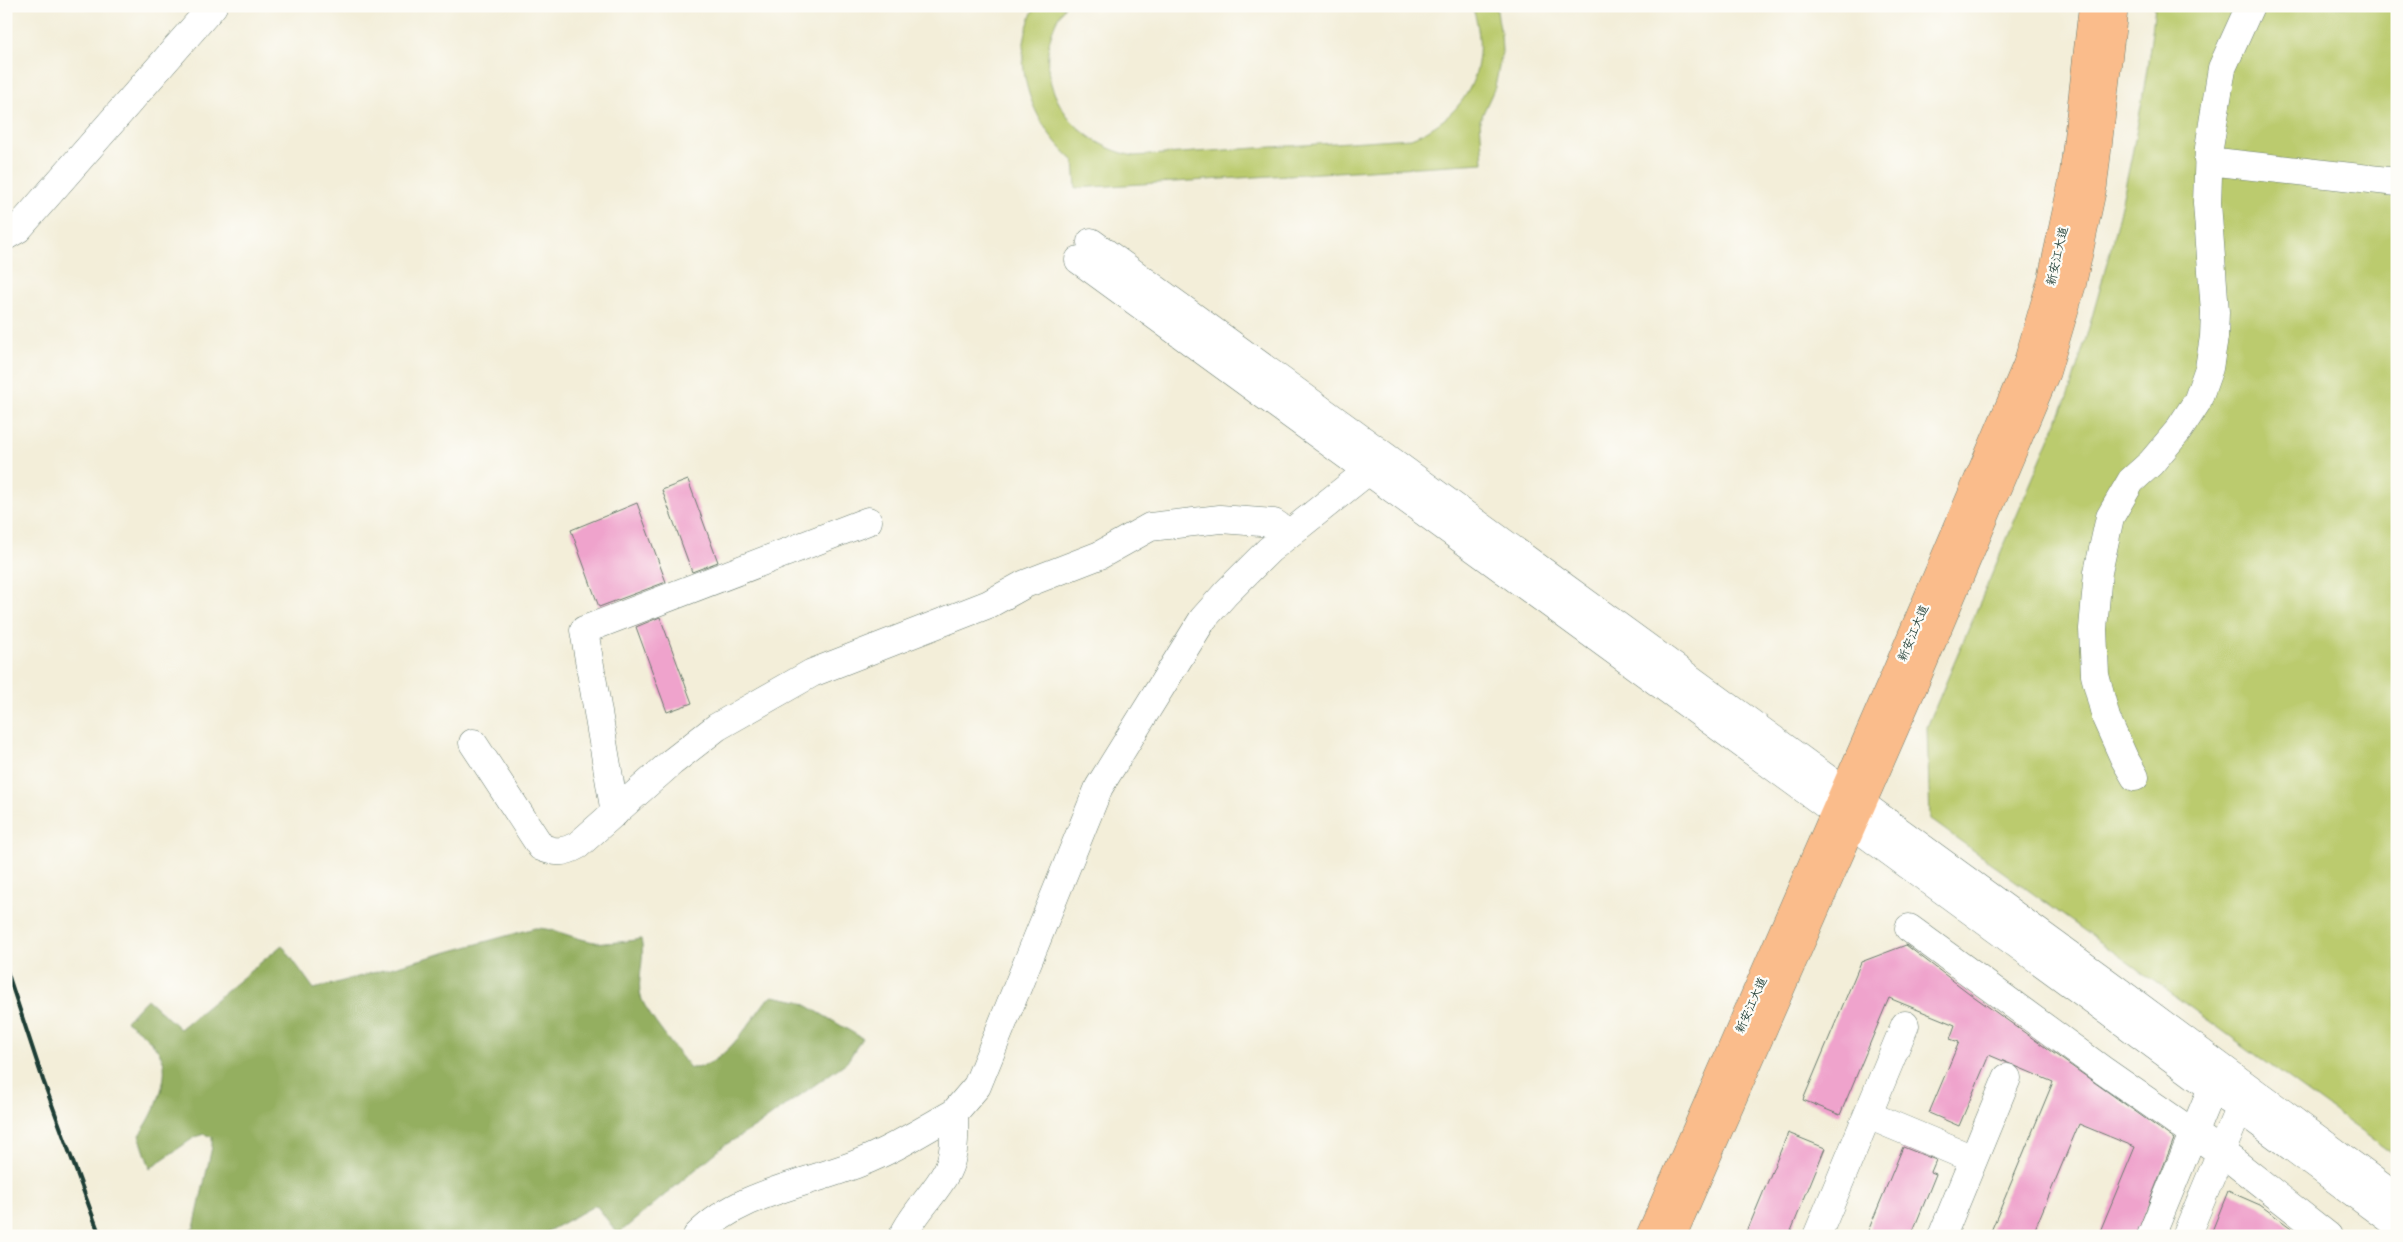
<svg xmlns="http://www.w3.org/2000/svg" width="2403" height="1242" font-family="Delius,'LXGW WenKai TC',sans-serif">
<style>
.green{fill:#bbcb6e;stroke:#6d8451}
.forest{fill:#94af61;stroke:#5a764a}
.building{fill:#efa3cc}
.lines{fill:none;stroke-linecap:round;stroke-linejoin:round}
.minor-casing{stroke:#697b6e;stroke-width:29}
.major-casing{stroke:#697b6e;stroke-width:29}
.minor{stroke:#fff;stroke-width:28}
.major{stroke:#fabc8b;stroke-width:28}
.rail{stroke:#1f3d34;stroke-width:4}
.labels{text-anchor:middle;stroke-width:4.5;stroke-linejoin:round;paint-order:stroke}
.street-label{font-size:12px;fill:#1f3d34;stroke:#fdfcf7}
</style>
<rect width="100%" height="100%" fill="#fdfcf7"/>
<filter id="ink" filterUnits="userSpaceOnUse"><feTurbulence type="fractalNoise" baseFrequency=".02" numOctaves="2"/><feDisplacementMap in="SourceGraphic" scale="10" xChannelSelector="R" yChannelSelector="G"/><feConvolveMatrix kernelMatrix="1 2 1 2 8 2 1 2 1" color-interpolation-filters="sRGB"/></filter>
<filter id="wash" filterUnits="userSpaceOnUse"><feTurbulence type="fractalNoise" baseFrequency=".0096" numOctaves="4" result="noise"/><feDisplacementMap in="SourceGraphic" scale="20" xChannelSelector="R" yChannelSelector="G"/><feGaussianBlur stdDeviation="1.12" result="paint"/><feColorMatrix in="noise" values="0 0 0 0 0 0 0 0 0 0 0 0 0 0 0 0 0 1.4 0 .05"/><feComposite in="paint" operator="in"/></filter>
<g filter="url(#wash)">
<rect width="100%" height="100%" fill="#f3eed9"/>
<path class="green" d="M 1035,6 L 1065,6 C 1022,69 1064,142 1134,156 L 1411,138 C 1468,116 1493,65 1472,6 L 1496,6 L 1501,34 L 1502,52 L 1495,87 L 1480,120 L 1483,163 L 1076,188 L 1074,161 C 1030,122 1008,62 1035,6 Z
M 2155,6 L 2397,6 L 2397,1157 L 1930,819 L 1927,727 L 2070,390 C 2110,264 2141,137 2155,6 Z"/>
<path class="forest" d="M 535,928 C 552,928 568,936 585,940 C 603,945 622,942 641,939 C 646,958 636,982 641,997 C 648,1017 677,1050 690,1068 C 721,1070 750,1022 766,1001 L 773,996 L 799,1001 L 862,1038 L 847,1062 L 757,1126 L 725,1145 L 618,1234 L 596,1205 L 539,1236 L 182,1236 L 194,1228 L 212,1147 L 212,1137 L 204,1134 L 195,1137 L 150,1168 L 139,1135 C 152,1119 171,1078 162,1058 C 154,1041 141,1032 126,1021 L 147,999 L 180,1029 L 282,945 L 314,989 Z"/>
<g id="blocks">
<path class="building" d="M 688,480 L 718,562 L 692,572 L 662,490 Z
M 637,503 L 666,582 L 599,607 L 571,530 Z
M 660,617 L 692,703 L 667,712 L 636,627 Z
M 1906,945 L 1969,993 L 2174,1139 L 2136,1236 L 2098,1236 L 2135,1147 L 2079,1124 L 2032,1236 L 1989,1236 L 2053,1082 L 1989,1055 L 1959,1126 L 1929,1113 L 1959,1042 L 1950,1039 L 1955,1025 L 1889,998 L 1840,1115 L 1803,1100 L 1861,962 Z
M 1788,1133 L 1825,1148 L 1789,1236 L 1745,1236 Z
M 1903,1147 L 1936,1160 L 1931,1172 L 1936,1174 L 1911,1236 L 1866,1236 Z
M 2228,1191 L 2260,1205 L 2302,1236 L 2210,1236 Z"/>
</g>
</g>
<g filter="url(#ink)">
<use href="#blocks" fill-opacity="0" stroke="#697b6e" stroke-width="1"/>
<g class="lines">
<g class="minor-casing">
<path id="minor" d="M 2208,161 L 2397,182
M 6,236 L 18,229 L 213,6
M 1091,242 L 2109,984 L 2397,1198
M 1079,260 L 2096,1002 L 2397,1225
M 473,743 L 541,847 C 555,853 564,853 578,845 L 672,762 L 717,727 L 812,673 L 989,604 L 1025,584 L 1100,555 L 1150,527 L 1220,519 L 1274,523 L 1289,533
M 2135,777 L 2124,758 L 2106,718 L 2095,675 L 2093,629 L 2098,572 L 2110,517 L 2131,481 L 2151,463 L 2178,431 L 2197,402 L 2209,368 L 2214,337 L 2215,312 L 2207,203 L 2209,148 L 2222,68 L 2250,6
M 615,813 L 584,630 L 868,521
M 1909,928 L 2104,1071 L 2233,1161 L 2328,1236
M 1868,1115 L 1973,1159
M 697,1236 C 740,1192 805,1185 859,1163 C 893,1150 923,1130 954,1113 L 977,1086 L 1099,787 L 1203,619 L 1226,593 L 1269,550 L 1368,471
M 903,1236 C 914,1212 935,1194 947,1171 C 956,1153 954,1132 954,1113
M 1817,1236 L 1905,1025
M 1942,1236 L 2007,1078
M 2151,1236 L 2212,1088
M 2186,1236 L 2239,1109"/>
</g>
<g class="major-casing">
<path id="major" d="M 1650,1236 L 1896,673 L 2027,365 L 2052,279 L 2073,181 L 2093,6
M 1672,1236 L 1915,682 L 2046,372 L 2072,284 L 2093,185 L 2114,6"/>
</g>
<use href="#minor" class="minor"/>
<use href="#major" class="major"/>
<path class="rail" d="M 6,968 L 43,1080 L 100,1236"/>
</g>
</g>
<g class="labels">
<g class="street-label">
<text transform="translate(2057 256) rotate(-77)" y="4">新安江大道</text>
<text transform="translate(1913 633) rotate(-67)" y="4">新安江大道</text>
<text transform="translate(1751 1005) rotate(-66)" y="4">新安江大道</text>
</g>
</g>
<rect width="2403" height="1242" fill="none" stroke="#fdfcf7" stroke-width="25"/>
</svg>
